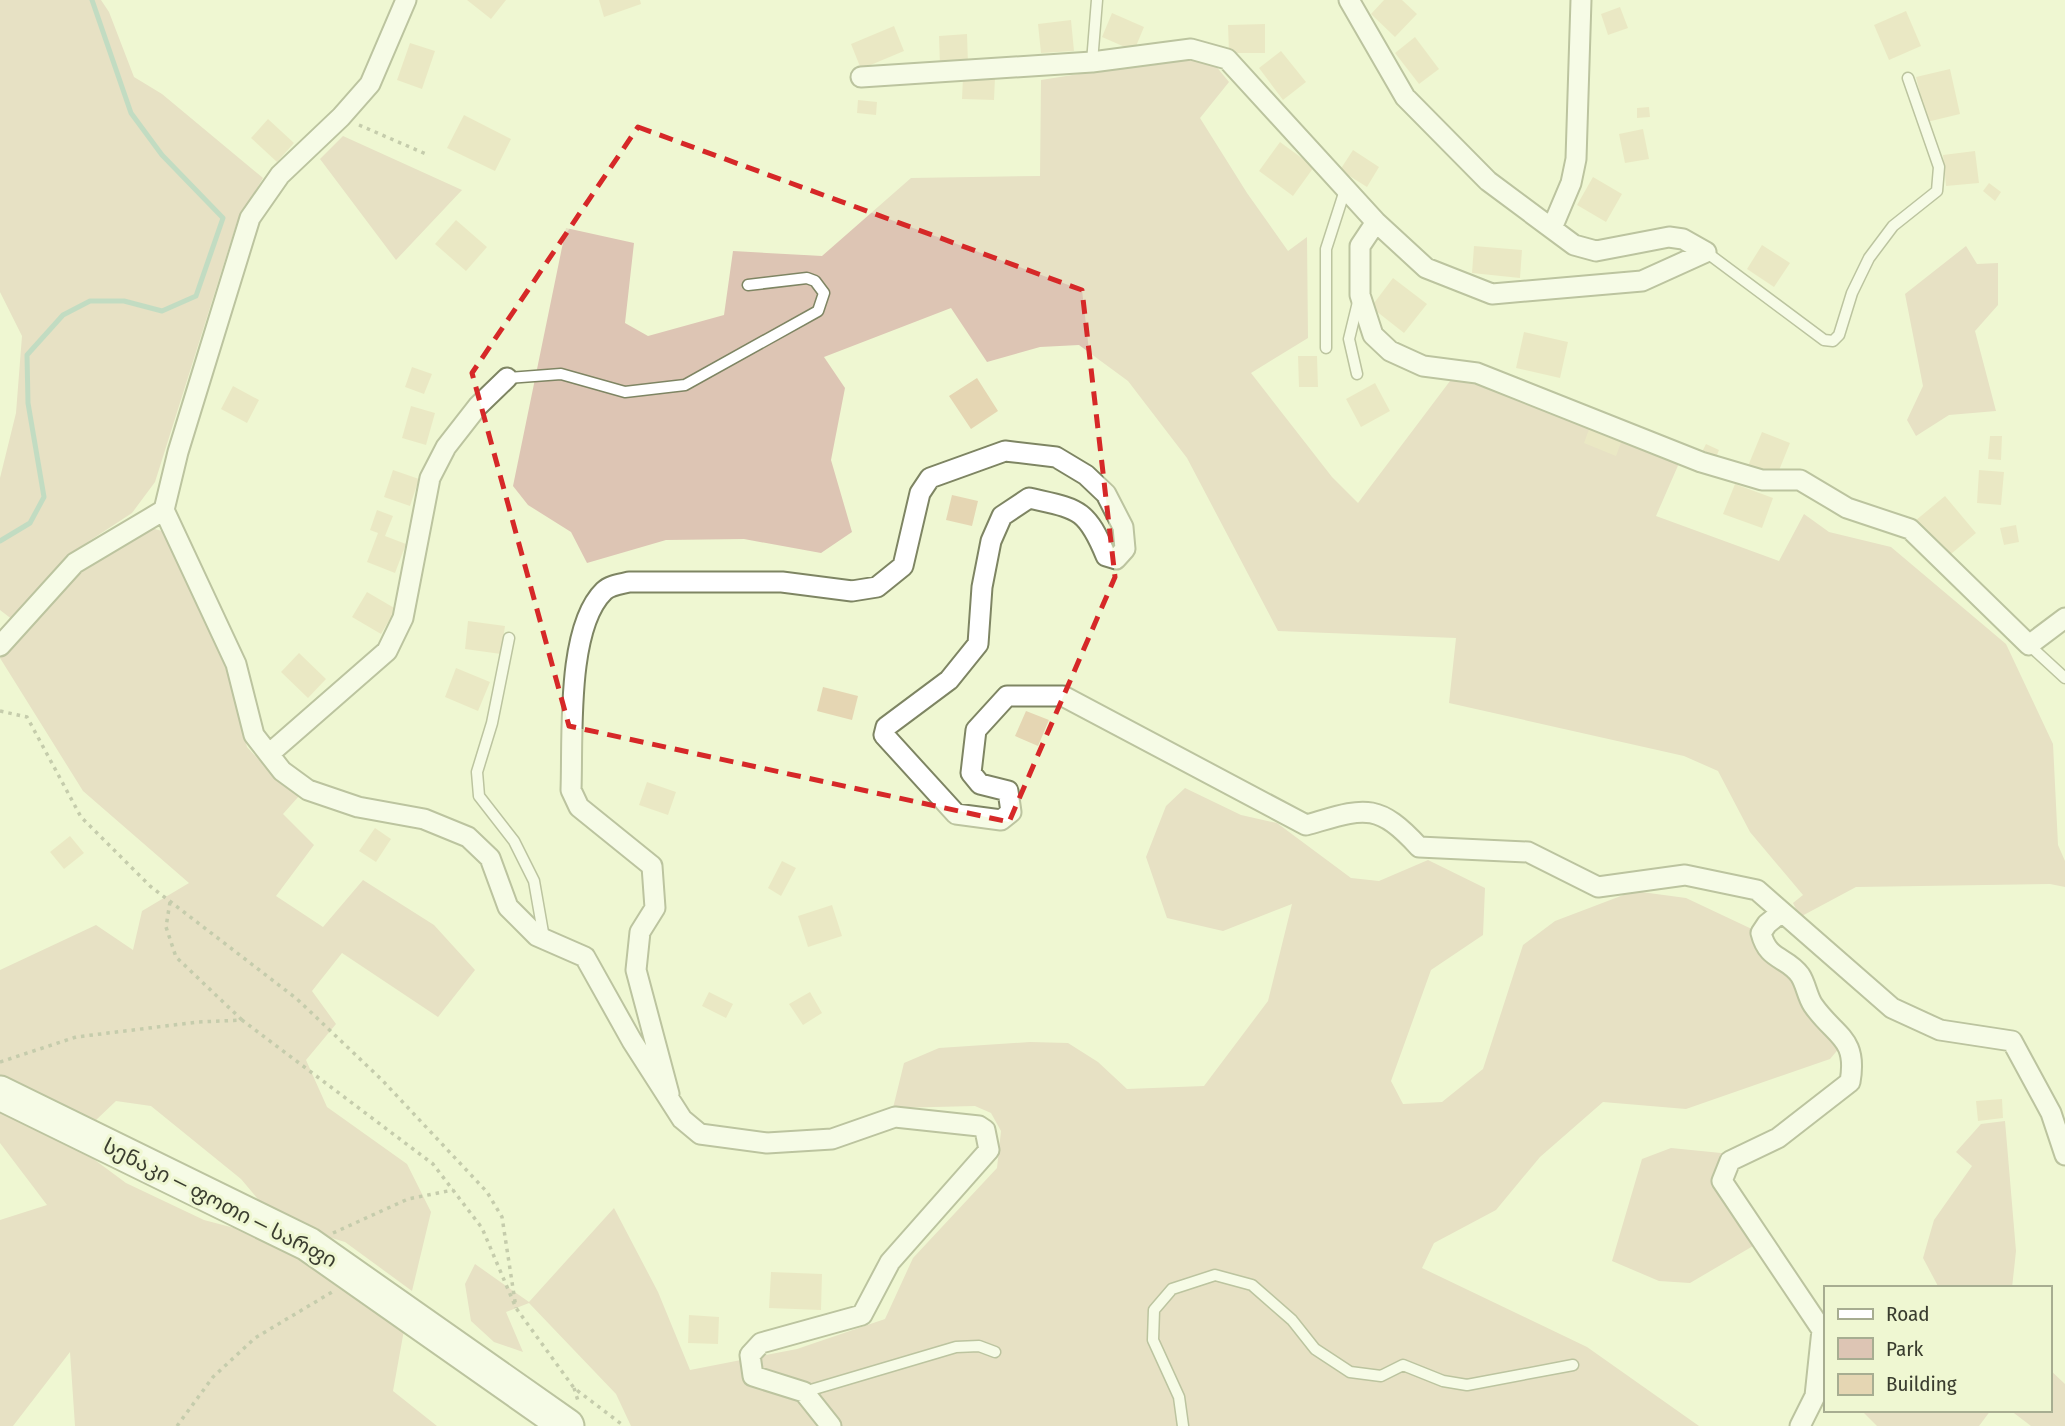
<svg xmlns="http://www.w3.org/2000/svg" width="2065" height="1426" font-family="'Fira Sans Condensed','Noto Sans Georgian',sans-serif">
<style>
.green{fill:#ddc5b4}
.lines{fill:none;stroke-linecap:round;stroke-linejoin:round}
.stream{stroke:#8dbbaf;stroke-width:5}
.building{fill:#e5d6b3}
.lane-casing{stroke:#7e8563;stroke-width:13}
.street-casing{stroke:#7e8563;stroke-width:23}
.highway-casing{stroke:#7e8563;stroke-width:37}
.path{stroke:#92977e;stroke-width:3.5;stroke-dasharray:3.5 5;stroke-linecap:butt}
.lane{stroke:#fff;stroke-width:10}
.street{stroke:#fff;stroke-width:19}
.highway{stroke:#fff;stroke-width:33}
.marked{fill:none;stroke:#d62828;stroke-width:5;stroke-dasharray:14 9;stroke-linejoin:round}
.labels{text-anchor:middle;stroke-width:6;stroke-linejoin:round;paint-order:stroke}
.street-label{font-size:21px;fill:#3a3d2f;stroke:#eff7d2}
</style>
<rect width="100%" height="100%" fill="#eff7d2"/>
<path class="green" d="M 0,0 L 101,0 L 109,12 L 134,77 L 162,94 L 263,178 L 237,222 L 155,482 L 132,513 L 74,551 L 13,620 L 0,610 L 0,478 L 16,413 L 22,336 L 0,292 Z
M 1186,57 L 1215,65 L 1229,82 L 1200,118 L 1247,193 L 1288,251 L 1307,237 L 1308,338 L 1251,373 L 1332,477 L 1358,503 L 1450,381 L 1476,378 L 1680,461 L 1656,516 L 1779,561 L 1804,514 L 1829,532 L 1891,547 L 2006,644 L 2053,744 L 2058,845 L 2065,861 L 2065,887 L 2050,884 L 1856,887 L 1800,917 L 1793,903 L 1803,895 L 1750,832 L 1718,771 L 1684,756 L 1449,703 L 1456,638 L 1278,631 L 1187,458 L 1128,381 L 1079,345 L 1040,347 L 987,362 L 951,308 L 824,357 L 845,388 L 831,460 L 852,532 L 821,553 L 744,539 L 666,540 L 587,563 L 571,532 L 528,505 L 513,486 L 566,228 L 634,243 L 625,323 L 648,336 L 724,315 L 733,251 L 822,256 L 911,178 L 1040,176 L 1041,80 Z
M 343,136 L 462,190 L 396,260 L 320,159 Z
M 1966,246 L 1977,264 L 1998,263 L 1998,305 L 1975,331 L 1996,411 L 1949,415 L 1916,436 L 1907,420 L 1923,386 L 1905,294 Z
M 151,528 L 162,531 L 169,541 L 229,674 L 247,747 L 270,772 L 299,796 L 283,814 L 314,845 L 276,896 L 323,927 L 363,880 L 434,925 L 475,970 L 438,1017 L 342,953 L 312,991 L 336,1024 L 306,1060 L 327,1107 L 407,1164 L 431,1212 L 412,1291 L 345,1242 L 296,1227 L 262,1204 L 241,1179 L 151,1106 L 116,1101 L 96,1120 L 0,1080 L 0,970 L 96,925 L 133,950 L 142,911 L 189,883 L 83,791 L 0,658 L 74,574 Z
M 1185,788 L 1241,815 L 1277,823 L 1351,878 L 1379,881 L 1428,860 L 1485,888 L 1483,935 L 1431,970 L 1391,1081 L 1403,1104 L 1442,1102 L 1483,1069 L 1523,945 L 1555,921 L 1634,891 L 1686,898 L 1756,931 L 1794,974 L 1841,1046 L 1830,1059 L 1686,1109 L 1603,1102 L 1540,1157 L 1496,1210 L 1434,1243 L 1422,1268 L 1587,1347 L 1699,1426 L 631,1426 L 616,1394 L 529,1303 L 506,1312 L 523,1352 L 494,1342 L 471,1321 L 465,1284 L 475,1264 L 529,1302 L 614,1208 L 658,1292 L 690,1370 L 797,1349 L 885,1319 L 913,1258 L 997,1168 L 1001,1131 L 991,1113 L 975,1106 L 893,1108 L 904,1063 L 939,1048 L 1030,1042 L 1068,1043 L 1098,1062 L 1127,1089 L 1204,1086 L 1268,1001 L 1292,904 L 1223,931 L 1167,918 L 1146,857 L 1166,806 Z
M 0,1103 L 57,1132 L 126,1183 L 204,1220 L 287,1242 L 406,1319 L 393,1391 L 437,1426 L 75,1426 L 70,1352 L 13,1426 L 0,1426 L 0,1220 L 47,1205 L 0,1143 Z
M 2005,1121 L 2016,1251 L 2012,1288 L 1939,1288 L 1923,1258 L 1934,1220 L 1972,1166 L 1956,1152 L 1981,1124 Z
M 1671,1148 L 1731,1154 L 1713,1183 L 1753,1246 L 1690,1283 L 1659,1281 L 1612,1261 L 1642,1159 Z
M 2049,1369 L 2065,1384 L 2065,1426 L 2031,1426 L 2010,1410 L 2049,1410 Z
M 1861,1410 L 1991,1410 L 1979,1426 L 1877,1426 Z"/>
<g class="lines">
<path class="stream" d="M 0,541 L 30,523 L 44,497 L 28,403 L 27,355 L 63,315 L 90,301 L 124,301 L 162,311 L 196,296 L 223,218 L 162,155 L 131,113 L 92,0"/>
</g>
<path class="building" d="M 467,0 L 506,0 L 491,19 Z
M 599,0 L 640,0 L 641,4 L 604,17 Z
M 1384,0 L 1402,0 L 1417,14 L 1395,37 L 1371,14 Z
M 1620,7 L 1628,28 L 1608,35 L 1601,14 Z
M 1906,11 L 1921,46 L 1889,60 L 1874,25 Z
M 1112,13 L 1144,27 L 1134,51 L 1102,37 Z
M 1071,20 L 1074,51 L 1041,53 L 1038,24 Z
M 1265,24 L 1265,53 L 1229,53 L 1228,25 Z
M 894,26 L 904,51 L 861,69 L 851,44 Z
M 967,34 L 968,64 L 940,66 L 939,36 Z
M 1415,37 L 1439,69 L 1419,84 L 1395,53 Z
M 410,43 L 435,51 L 422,89 L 397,80 Z
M 1281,51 L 1306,82 L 1283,100 L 1259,68 Z
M 1950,69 L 1960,114 L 1927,122 L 1916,77 Z
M 963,77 L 995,78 L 994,100 L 962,99 Z
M 858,100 L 877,102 L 876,115 L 857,113 Z
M 1649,107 L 1650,117 L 1637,118 L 1637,108 Z
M 464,115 L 511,139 L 495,171 L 447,148 Z
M 268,119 L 294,143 L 277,162 L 251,138 Z
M 1643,129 L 1649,159 L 1625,163 L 1619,134 Z
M 1280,142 L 1314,167 L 1293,196 L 1259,171 Z
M 1353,150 L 1379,167 L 1367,187 L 1340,170 Z
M 1975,151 L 1979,183 L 1946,186 L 1943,155 Z
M 1593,177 L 1622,194 L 1606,222 L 1577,205 Z
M 1989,183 L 2001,192 L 1995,201 L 1983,191 Z
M 456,220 L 487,247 L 466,271 L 435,244 Z
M 1762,245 L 1790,263 L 1774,287 L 1747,269 Z
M 1474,246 L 1522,250 L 1520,278 L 1472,273 Z
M 1393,278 L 1427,304 L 1404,333 L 1371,307 Z
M 1524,332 L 1568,342 L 1560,378 L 1516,368 Z
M 1298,356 L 1317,356 L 1318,387 L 1299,387 Z
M 412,367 L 432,374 L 424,394 L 405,387 Z
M 977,378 L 998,411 L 971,429 L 949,396 Z
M 1375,383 L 1390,411 L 1361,427 L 1346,399 Z
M 233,386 L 259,400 L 247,423 L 221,409 Z
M 411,406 L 435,413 L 426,445 L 402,438 Z
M 1591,424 L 1623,437 L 1616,456 L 1584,443 Z
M 1762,432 L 1790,443 L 1776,478 L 1748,466 Z
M 1990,436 L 2002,436 L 2001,460 L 1988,459 Z
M 1706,444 L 1719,450 L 1715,460 L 1701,454 Z
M 393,470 L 419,479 L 410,506 L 384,497 Z
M 1979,470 L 2004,472 L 2001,505 L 1977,503 Z
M 1735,484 L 1773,498 L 1762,528 L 1723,514 Z
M 952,495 L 978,501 L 972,526 L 946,520 Z
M 1945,496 L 1976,533 L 1945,559 L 1915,521 Z
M 377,510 L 393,516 L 385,536 L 406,544 L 395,573 L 367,562 L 378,533 L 370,530 Z
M 2016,525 L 2019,542 L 2004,545 L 2000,528 Z
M 367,592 L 396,609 L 381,634 L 352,617 Z
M 468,621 L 505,626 L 501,654 L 465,649 Z
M 299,653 L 326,679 L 308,698 L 281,672 Z
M 456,668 L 490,682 L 478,711 L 445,697 Z
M 823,687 L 858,696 L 852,720 L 817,711 Z
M 1026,711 L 1049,720 L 1038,746 L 1015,736 Z
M 647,782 L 676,792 L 668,815 L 639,805 Z
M 375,828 L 391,839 L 376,862 L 359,851 Z
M 70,836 L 84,853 L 64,869 L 50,852 Z
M 782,861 L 796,868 L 781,896 L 768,888 Z
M 832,905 L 842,936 L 808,947 L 798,916 Z
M 709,992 L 733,1004 L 726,1018 L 702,1006 Z
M 810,992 L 822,1013 L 803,1025 L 789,1004 Z
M 2002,1099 L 2003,1118 L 1978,1121 L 1976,1101 Z
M 771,1272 L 822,1274 L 821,1310 L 769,1308 Z
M 689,1315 L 719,1317 L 718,1344 L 688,1343 Z"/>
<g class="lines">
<g class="lane-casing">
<path id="lane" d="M 1092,62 L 1097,0
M 1706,252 L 1824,340 L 1833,341 L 1839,335 L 1852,293 L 1869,258 L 1893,226 L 1937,191 L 1939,167 L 1908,78
M 1326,348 L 1326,249 L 1345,190
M 1357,374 L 1349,339 L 1358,302
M 507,378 L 561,374 L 625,392 L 685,385 L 818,311 L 824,293 L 815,281 L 807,278 L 748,285
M 509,638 L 492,723 L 477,772 L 479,796 L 514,841 L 534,881 L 544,938
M 2029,645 L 2065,678
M 804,1392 L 956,1347 L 979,1346 L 995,1352
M 1183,1426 L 1179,1397 L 1153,1340 L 1154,1310 L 1172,1289 L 1215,1275 L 1252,1285 L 1292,1320 L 1315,1349 L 1350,1372 L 1381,1376 L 1403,1365 L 1443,1381 L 1467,1385 L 1573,1365"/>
</g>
<g class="street-casing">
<path id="street" d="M 1349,0 L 1405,97 L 1488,181 L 1574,245 L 1596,251 L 1669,237 L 1683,239 L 1706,252
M 861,77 L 1092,62 L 1191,49 L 1227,59 L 1376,222 L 1426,268 L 1492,294 L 1642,281 L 1706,252
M 1376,222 L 1360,246 L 1360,295 L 1373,335 L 1390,351 L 1423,366 L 1477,373 L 1701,462 L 1762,480 L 1800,480 L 1847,508 L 1910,529 L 2029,645 L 2065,618
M 1552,228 L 1571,183 L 1576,159 L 1581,0
M 164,510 L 236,664 L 254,735 L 282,771 L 308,790 L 358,807 L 424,819 L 468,837 L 490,858 L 508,907 L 537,936 L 585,957 L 632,1041 L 682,1119 L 700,1134 L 767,1143 L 832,1139 L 895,1117 L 979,1126 L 985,1130 L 989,1150 L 890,1262 L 862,1315 L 761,1343 L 750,1355 L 753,1376 L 804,1392 L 831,1426
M 0,646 L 75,563 L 164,510 L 178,452 L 250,218 L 280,175 L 341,117 L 370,84 L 406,0
M 269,754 L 387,651 L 403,618 L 430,478 L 446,447 L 478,406 L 507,378
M 1782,912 L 1767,924 L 1761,933 C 1768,961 1786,956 1800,975 C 1806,984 1807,996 1813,1005 C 1835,1037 1858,1037 1850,1082 L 1778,1138 L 1730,1161 L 1722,1181 L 1822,1330 L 1815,1396 L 1800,1426
M 669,1094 L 636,970 L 640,932 L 655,908 L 652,866 L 579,807 L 571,790 C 573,737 566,628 604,591 C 610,585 621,584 629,582 L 782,582 L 852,591 L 877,587 L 903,566 L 920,493 L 930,478 L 1005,451 L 1056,457 L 1086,475 L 1106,494 L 1123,527 L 1125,549 L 1116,559 L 1106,556 C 1086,507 1077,509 1029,498 L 1002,516 L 991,541 L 982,587 L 978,644 L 949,680 L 886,727 L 884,735 L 956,814 L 1001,820 L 1011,812 L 1008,791 L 980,784 L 971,773 L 976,730 L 1007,696 L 1063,696 L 1306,825 C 1363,809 1376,800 1419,847 L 1528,852 L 1598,887 L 1685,875 L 1757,890 L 1892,1008 L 1940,1030 L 2012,1041 L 2051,1113 L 2065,1155"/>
</g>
<g class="highway-casing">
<path id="highway" d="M 0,1093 L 308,1244 L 567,1426"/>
</g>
<path class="path" d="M 359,125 L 426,154
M 0,711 L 27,717 L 81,817 L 150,886 L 297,999 L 382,1080 L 487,1192 L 502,1217 L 516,1308
M 170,902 L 166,927 L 176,957 L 242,1020
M 0,1062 L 76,1037 L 198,1022 L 242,1020 L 433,1164 L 482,1228 L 516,1308 L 574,1388 L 624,1426
M 333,1233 L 408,1199 L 453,1190
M 574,1388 L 579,1404
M 177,1426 L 213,1377 L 255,1338 L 332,1292"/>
<use href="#lane" class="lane"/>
<use href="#street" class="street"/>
<use href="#highway" class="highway"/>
</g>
<path d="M0 0H2065V1426H0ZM 638,127 L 1082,290 L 1115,577 L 1009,822 L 569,726 L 472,373 Z" fill="#eff7d2" fill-opacity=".55" fill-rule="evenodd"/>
<path class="marked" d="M 638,127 L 1082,290 L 1115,577 L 1009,822 L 569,726 L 472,373 Z"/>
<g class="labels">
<g class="street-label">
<text transform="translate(220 1203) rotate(27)" y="7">სენაკი — ფოთი — სარფი</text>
</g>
</g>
<rect x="1824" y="1286" width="228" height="126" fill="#eff7d2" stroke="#a7ad91" stroke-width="2"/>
<rect x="1838" y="1309" width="35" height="10" fill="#ffffff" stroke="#a7ad91" stroke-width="2"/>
<text x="1886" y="1321" font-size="21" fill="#3a3d2f">Road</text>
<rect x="1838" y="1338" width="35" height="21" fill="#ddc5b4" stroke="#a7ad91" stroke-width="2"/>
<text x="1886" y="1356" font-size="21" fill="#3a3d2f">Park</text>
<rect x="1838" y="1374" width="35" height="21" fill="#e5d6b3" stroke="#a7ad91" stroke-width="2"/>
<text x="1886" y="1391" font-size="21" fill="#3a3d2f">Building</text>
</svg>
